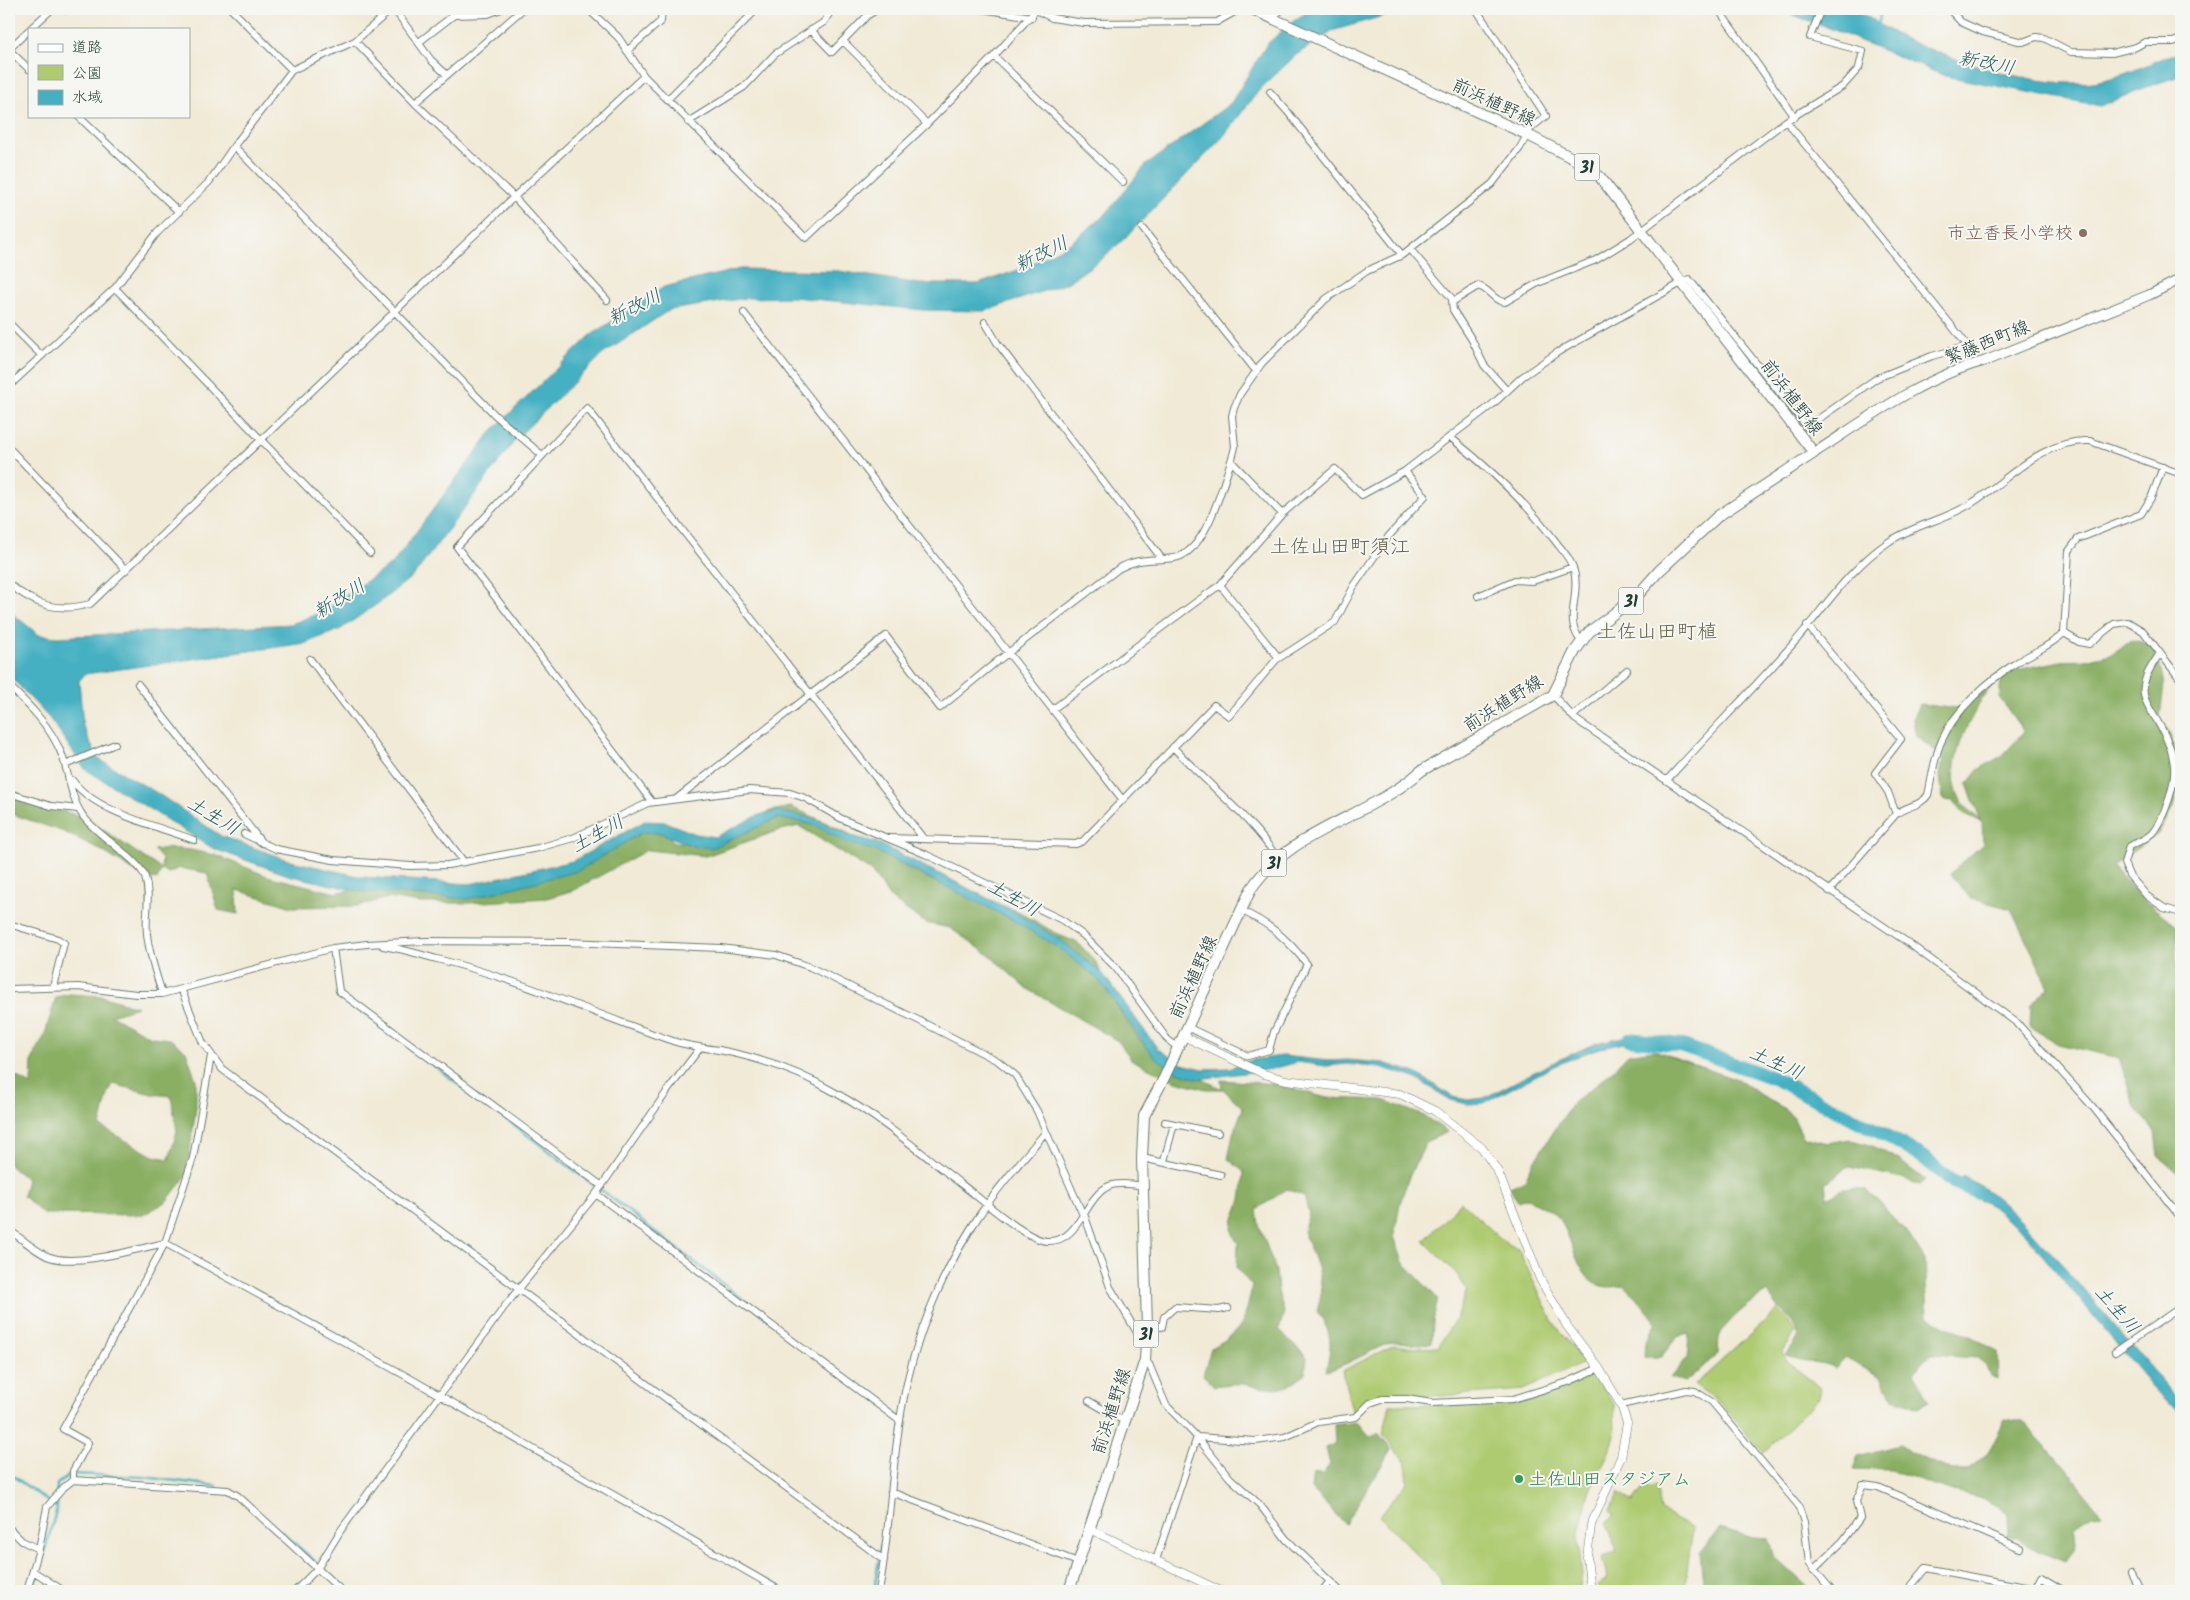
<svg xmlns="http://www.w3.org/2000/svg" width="2190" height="1600" font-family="Kalam,'Klee One',sans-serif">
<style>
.green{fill:#aecb71;stroke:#668452}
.forest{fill:#8aaf63;stroke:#54764c;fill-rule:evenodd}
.water{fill:#44b0c2;stroke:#32767b}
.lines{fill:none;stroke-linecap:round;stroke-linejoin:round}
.stream{stroke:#44b0c2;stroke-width:2.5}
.river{stroke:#44b0c2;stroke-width:14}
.minor-casing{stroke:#687a6d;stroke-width:8}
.tertiary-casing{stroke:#687a6d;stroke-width:9}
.secondary-casing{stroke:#687a6d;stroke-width:11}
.primary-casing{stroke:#687a6d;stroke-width:12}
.minor{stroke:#fff;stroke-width:6}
.tertiary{stroke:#fff;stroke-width:8}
.secondary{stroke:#fff;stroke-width:9}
.primary{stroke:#fff;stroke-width:10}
.education-dot{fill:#8d6e63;stroke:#f6f6f2;stroke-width:2}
.leisure-dot{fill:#2e9e5b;stroke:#f6f6f2;stroke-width:2}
.labels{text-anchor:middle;stroke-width:4;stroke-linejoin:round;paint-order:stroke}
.shield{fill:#f6f6f2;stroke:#60746d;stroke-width:1}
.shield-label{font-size:16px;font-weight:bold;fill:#1f3d34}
.street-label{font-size:18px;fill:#1f3d34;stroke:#f6f6f2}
.education-label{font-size:18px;fill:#785e54;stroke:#f6f6f2;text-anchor:end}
.leisure-label{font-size:18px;fill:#27864d;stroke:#f6f6f2;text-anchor:start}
.water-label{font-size:19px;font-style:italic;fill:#2a605f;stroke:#f6f6f2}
.quarter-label{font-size:20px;fill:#68654d;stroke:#f6f6f2}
</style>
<rect width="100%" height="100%" fill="#f6f6f2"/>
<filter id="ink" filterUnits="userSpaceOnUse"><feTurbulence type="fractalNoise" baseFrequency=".02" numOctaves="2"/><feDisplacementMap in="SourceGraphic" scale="10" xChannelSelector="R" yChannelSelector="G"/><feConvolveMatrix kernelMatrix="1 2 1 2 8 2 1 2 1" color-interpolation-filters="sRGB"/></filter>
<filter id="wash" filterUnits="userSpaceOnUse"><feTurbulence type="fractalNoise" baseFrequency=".0096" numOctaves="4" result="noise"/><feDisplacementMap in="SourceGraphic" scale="20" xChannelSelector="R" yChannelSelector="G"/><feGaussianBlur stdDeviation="1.12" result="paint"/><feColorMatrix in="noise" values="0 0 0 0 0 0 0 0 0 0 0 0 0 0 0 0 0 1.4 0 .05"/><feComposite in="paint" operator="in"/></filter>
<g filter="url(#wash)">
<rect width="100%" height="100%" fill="#f1ead7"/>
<path class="green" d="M 1461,1202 L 1509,1246 L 1518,1249 L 1552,1320 L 1584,1363 L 1523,1390 L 1441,1396 L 1389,1393 L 1367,1401 L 1353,1414 L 1342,1371 L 1394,1345 L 1416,1348 L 1438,1347 L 1456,1318 L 1467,1290 L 1457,1274 L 1424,1241 Z
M 1777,1310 L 1787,1318 L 1795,1333 L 1783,1351 L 1787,1362 L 1821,1388 L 1819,1398 L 1764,1453 L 1720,1403 L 1695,1385 Z
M 1590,1371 L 1614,1403 L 1615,1431 L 1609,1452 L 1589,1492 L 1578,1537 L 1582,1575 L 1579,1591 L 1444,1591 L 1439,1577 L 1379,1516 L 1408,1482 L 1406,1463 L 1383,1434 L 1390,1405 L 1503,1405 L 1563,1390 Z
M 1657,1486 L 1661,1511 L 1693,1528 L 1684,1591 L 1669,1589 L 1667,1591 L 1600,1591 L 1597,1586 L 1608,1578 L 1602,1559 L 1617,1551 L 1607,1523 L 1614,1515 L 1611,1511 L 1618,1493 L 1633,1502 L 1644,1487 Z"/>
<path class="forest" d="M 2133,640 L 2155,646 L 2164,684 L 2160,718 L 2170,735 L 2181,768 L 2173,807 L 2158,834 L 2112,866 L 2146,902 L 2177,926 L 2176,958 L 2181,986 L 2181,1176 L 2158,1156 L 2155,1132 L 2135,1108 L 2119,1058 L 2058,1044 L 2030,1027 L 2031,1004 L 2049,987 L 2011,909 L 1970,898 L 1950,874 L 1983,844 L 1982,822 L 1963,813 L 1953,801 L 1943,800 L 1940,776 L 1943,757 L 1916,736 L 1913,719 L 1920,704 L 1956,709 L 1965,708 L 1994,682 C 1975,708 1945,758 1957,792 C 1961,804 1972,813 1981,821 L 1967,784 L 1978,770 L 2003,755 L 2024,732 L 1999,697 L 2002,673 L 2061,661 L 2085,660 L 2111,654 Z
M 9,797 L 84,817 L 161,869 L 162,859 L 154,850 L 167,848 L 191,850 L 215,855 L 267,876 L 336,893 L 370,885 L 465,893 L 533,882 L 639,832 L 665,829 L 673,842 L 706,844 L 770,811 L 791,807 L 816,818 L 848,833 L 907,868 L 940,884 L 1018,911 L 1059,935 L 1078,943 L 1096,962 L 1121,1013 L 1140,1040 L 1166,1061 L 1222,1089 L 1221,1080 L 1275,1084 L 1327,1098 L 1383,1100 L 1424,1116 L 1448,1132 L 1427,1141 L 1409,1177 L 1400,1203 L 1394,1236 L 1403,1262 L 1438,1299 L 1433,1321 L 1432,1342 C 1413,1349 1412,1341 1394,1342 C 1383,1343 1345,1367 1326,1371 C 1332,1344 1333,1334 1317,1311 L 1322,1290 L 1317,1266 L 1303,1232 L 1309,1214 L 1304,1196 L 1287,1189 L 1257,1209 L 1259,1225 L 1276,1271 L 1278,1291 L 1284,1312 L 1279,1330 L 1307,1357 L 1305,1374 C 1281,1396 1271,1388 1242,1384 C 1233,1383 1223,1385 1214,1386 L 1203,1375 L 1211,1348 C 1244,1331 1245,1321 1252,1286 L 1237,1268 L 1238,1243 C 1225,1227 1237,1216 1241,1199 C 1243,1190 1243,1181 1244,1172 L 1228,1159 L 1233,1134 L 1243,1108 L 1223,1089 L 1206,1089 L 1176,1081 L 1132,1060 L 1118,1041 L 1026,988 L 989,955 L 950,928 L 926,923 L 891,899 L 871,871 L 799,826 L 777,831 L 706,856 L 647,850 L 574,890 L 547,898 L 469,903 L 420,903 L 388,898 L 358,906 L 292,907 L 237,890 L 238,914 L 218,910 L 207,873 L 179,868 L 169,873 L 161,870 L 157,880 L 142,876 L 99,849 L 64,832 L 9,813 Z
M 70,994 L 101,996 L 137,1007 L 111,1015 L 151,1037 L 170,1039 L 186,1051 L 196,1080 L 196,1108 L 186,1176 L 166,1202 L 143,1215 L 43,1214 L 23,1196 L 27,1179 L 9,1165 L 9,1072 L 31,1085 L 32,1060 L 44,1037 L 56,997 ZM 113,1084 L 152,1094 L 171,1096 L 177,1131 L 169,1159 L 153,1156 L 100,1126 L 108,1094 Z
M 1654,1050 L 1743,1082 L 1763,1097 L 1782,1107 L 1793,1117 L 1803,1137 L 1827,1143 L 1850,1139 L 1875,1147 L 1899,1160 L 1925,1180 L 1919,1185 L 1902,1178 L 1849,1167 L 1825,1183 L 1827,1198 L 1843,1189 L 1867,1189 L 1908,1234 L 1925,1260 L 1928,1317 L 1946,1327 L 1969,1334 L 1997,1352 L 1998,1379 L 1992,1376 L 1978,1357 L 1931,1354 L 1913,1372 L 1929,1401 L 1919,1408 L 1893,1398 L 1881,1377 L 1845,1358 L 1835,1368 C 1815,1358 1806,1367 1786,1355 L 1799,1337 L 1791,1319 L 1775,1305 L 1768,1292 C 1754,1299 1723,1323 1719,1338 C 1718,1343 1719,1349 1718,1354 L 1685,1382 L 1671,1378 L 1687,1358 L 1689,1334 L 1677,1337 L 1661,1357 L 1644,1357 L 1645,1342 L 1657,1323 L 1638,1299 L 1623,1285 C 1576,1298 1578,1244 1558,1217 C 1551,1209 1536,1205 1528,1198 L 1518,1202 L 1510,1187 L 1525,1180 L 1533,1163 L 1572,1104 L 1610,1073 L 1628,1054 Z
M 2005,1419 L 2023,1422 L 2063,1465 L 2102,1514 L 2093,1515 L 2075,1526 C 2079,1540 2075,1550 2065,1562 L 2036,1550 L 2017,1538 L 2008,1537 L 2007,1513 L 1983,1498 L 1953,1491 L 1891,1470 L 1853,1469 L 1858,1456 L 1899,1445 L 1910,1453 L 1951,1470 L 1968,1470 L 1988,1453 Z
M 1357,1422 L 1370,1436 L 1378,1433 L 1392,1449 L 1345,1524 L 1311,1489 L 1313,1474 L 1323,1475 L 1330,1464 L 1326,1448 L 1335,1443 L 1334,1425 Z
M 1720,1528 L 1753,1538 L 1769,1539 L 1775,1557 L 1812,1591 L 1704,1591 L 1700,1553 Z"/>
<path class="water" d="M 1312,9 L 1407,9 L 1335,30 L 1296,55 L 1260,89 L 1222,138 L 1127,236 L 1103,258 L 1067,283 L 985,311 L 923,310 L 794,297 L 746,298 L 669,310 L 603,354 L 516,439 L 415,574 L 380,602 L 341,629 L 306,643 L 85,674 L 79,681 L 83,726 L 97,758 L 157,793 L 221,836 L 291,861 L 362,877 L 470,884 L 573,861 L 645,821 L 665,822 L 696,834 L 715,837 L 759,815 L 778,811 L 817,819 L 848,835 L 878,843 L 1015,912 L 1064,942 L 1103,974 L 1158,1049 L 1182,1064 L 1203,1069 L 1229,1068 L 1252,1060 L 1283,1056 L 1327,1061 L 1348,1060 L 1383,1063 L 1416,1073 L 1453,1097 L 1468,1100 L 1484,1098 L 1550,1064 L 1596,1043 L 1627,1036 L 1649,1036 L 1648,1043 L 1628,1042 L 1596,1049 L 1554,1066 L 1484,1103 L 1467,1104 L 1451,1100 L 1415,1078 L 1383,1068 L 1347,1064 L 1326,1066 L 1298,1062 L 1272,1069 L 1199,1079 L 1177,1072 L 1153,1056 L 1098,979 L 1060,949 L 1011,919 L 875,851 L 845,842 L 814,825 L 778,818 L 712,848 L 693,846 L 661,833 L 643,832 L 578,871 L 468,899 L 359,891 L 288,875 L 214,849 L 85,769 L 50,719 L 9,675 L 9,611 L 39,635 L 58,637 L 291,624 L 322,612 L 393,563 L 491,432 L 590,336 L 664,287 L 740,269 L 839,271 L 919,284 L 978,284 L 1021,269 L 1069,244 L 1104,216 L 1145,166 L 1231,103 L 1267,44 L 1296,19 Z
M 1775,9 C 1792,9 1837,5 1851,9 C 1869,15 1884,29 1901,37 C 1948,59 2028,85 2080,83 C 2117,82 2148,63 2181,51 L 2181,76 L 2148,86 L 2101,106 L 1945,76 L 1822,25 Z
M 1963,1175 L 1992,1194 L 2016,1215 L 2069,1272 L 2174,1396 L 2181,1401 L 2181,1411 L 2166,1402 L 2023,1232 L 1994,1208 L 1957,1187 Z"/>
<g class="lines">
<path class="stream" d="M 66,9 L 69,9
M 1878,27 L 1881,9
M 337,994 L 397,1037
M 409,1047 L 601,1190 L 775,1324
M 834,1368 L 899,1416
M 9,1473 L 57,1508
M 57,1493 L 57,1484 L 71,1474 L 144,1477 L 216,1486
M 281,1531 L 348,1591
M 33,1591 L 57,1508 L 57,1499
M 874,1591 L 886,1513"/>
<path class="river" d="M 1629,1039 L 1680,1045 L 1776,1079 L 1891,1138 L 1924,1158 L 1951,1181 L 1976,1192"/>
</g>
</g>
<g filter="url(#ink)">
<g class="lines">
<g class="minor-casing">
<path id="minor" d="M 231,9 L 292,70
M 394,9 L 431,60 L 447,75
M 588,9 L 618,37 L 644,76 L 806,238 L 927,124 L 994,56 L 1037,9
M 982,9 L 1032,17
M 1718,9 L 1795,117
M 1949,9 L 1961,22 L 1983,32 L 2023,42 L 2036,37 L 2044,38 L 2071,52 L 2112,53 L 2136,47 L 2145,42 L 2173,42 L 2181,39
M 1036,10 L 1052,18 L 1084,23 L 1217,22 L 1240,9
M 1270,18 L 1283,9
M 30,29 L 52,9
M 811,30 L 832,52 L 868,15 L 878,9
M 355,41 L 392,9
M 843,41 L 927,124
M 419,42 L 454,15 L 488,14 L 501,9
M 9,49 L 29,30
M 9,50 L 29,69
M 627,51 L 661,21 L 662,9
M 994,56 L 1123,182
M 1270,92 L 1287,111 L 1402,255
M 668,99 L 757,9
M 415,103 L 523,9
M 78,116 L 179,212
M 688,122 L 744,87 L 775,54 L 824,22 L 832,9
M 1142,228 L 1256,371
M 1410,249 L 1454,301 L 1478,286 C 1489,288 1494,302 1505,302 L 1538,283 L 1596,260 L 1630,239 L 1786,121 L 1843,86 L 1859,68 L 1863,51 L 1810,37 L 1821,9
M 115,288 L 370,553
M 1452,301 L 1453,310 L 1472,340 L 1484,365 L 1507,391
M 744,313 L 1122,799
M 985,322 L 998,344 L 1162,559
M 9,323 L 42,356
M 9,386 L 115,288 L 157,233 L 209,182 L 234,146
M 1450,437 C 1489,468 1526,502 1556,542 C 1563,551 1571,559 1574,571 C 1581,595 1563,619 1581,641
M 9,448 L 126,570
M 542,455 L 496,416 L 234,146 L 292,70 L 355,41 L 415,103 L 514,197 L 607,300
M 1231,461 L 1282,514 L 1220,585 L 1279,658
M 1282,514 L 1335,469 L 1362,495 L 1405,471
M 9,584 C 35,605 57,613 90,604 L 514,197 L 644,76
M 1478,596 L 1515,580 L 1533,581 L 1573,567
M 1807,625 L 1901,739 L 1875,773 L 1888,792 L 1896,814
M 2064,633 L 2069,551 L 2078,539 L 2141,514 L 2151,498 L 2163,467
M 2064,633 L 2079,642 L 2089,644 L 2114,624 L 2128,622 L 2143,631 L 2181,680
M 2160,653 C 2152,666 2141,679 2144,695 C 2146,706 2155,716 2160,726 C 2178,757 2178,778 2165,810 C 2155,833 2152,837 2129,846 L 2124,863 L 2129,875 L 2147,896 L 2164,908 L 2181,913
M 310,659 L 464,862
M 138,684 L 262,843
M 9,686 C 30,706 51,727 62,755 C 69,774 71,800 83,816 C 96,835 139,859 145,877 C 151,896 145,915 147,934 C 149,954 156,974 162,993
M 1553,695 L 1575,719 L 1907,942 L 2017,1023 L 2092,1106 L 2181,1218
M 1053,709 C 1109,668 1163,625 1220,585
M 1573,716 L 1627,670
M 1173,747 C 1207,784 1250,816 1278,859
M 65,765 L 115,744
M 72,780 C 95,812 157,826 194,840
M 1667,780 C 1708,735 1751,691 1792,645 C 1823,610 1848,570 1887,543 C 1913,525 1946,520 1972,503 C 2009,479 2043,439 2090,441 L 2181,474
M 9,793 L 51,806 L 78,809
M 676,799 L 886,636 L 940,708 L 995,663 L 1118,569 C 1139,557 1151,561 1174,558 C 1207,553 1223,483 1233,455 L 1235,447 L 1232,416 L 1234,408 L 1240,394 L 1262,363 L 1326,299 L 1367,271 L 1402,255 L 1492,184 L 1520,148 L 1530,129 L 1546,116 L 1476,9
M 652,802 L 457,547 L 587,408 L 923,838
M 244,834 L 276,849 L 333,860 L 410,866 L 448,865 L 538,848 L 573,838 L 648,803 L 749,790 L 790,793 L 805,798 L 842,819 L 925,854 L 1062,920 L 1083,935 L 1116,968 L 1167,1039 L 1178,1048
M 889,838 L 1076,844 L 1083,841 L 1214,705 L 1229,716 L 1276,660 L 1335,622 L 1354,586 L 1388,537 L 1425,496 L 1405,471 L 1493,404 L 1522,377 L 1558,352 L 1683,282 L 1689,279 L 1807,427 L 1877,378 L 1932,356 L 1968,346 L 1786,121
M 1829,891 L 1896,814 C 1906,806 1921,806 1928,795 C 1932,778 1934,756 1942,740 C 1955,710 1989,680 2016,663 C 2031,653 2051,646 2064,633
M 9,924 L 58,939 L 64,943 L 53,987
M 383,946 C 404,949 418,954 437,959 C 519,979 594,1014 673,1041 C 688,1046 704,1048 719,1050 C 760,1058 800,1072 836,1093 C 881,1118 924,1155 965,1187 C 982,1200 1027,1240 1047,1241 C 1080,1243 1084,1197 1109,1186 C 1119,1182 1132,1184 1143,1186
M 333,948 L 339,991 L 602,1186
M 9,989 L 78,987 L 136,994 L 162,994 L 333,948 L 367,944 L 425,941 L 567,942 L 721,948 L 776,955 L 810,967 L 920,1021 L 998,1061 L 1015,1075 L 1037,1111 L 1083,1215
M 181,989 L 203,1043 L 222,1069 L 884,1560
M 1187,1027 L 1248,1056 L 1269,1050 L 1274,1032 L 1307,964 C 1287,939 1272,925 1242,911
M 1165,1122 L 1218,1133
M 1142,1158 L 1221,1175
M 1164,1161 L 1174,1124
M 596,1194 L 900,1421
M 1084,1214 L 1110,1287 L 1145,1346
M 9,1230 C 21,1238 34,1250 47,1256 C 74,1268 136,1249 165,1243 L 406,1376 L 781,1591
M 1147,1326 L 1162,1327 L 1164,1317 L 1175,1307 L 1219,1310 L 1228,1308
M 2115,1352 L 2181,1307
M 1145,1360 L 1149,1364 L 1166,1405 L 1197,1437 L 1230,1478 L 1260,1505 L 1286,1539 L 1340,1591
M 1089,1401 L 1124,1421
M 1621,1405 L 1686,1390 L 1695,1391 L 1712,1402 L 1798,1505 L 1804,1522 L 1809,1563 L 1832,1591
M 1197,1437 L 1255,1441 L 1285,1437 L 1318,1422 L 1356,1417 L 1370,1403 L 1382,1399 L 1407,1399 L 1432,1403 L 1513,1399 L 1568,1382 L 1599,1368
M 73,1480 L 73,1471 L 88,1443 L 63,1429 L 165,1243 L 193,1158 L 211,1056
M 891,1492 L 1078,1562
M 9,1528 L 22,1541 L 39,1549
M 1156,1560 L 1197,1437
M 1813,1570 L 1843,1541 L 1860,1518 L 1856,1501 L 1863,1485 L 1878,1487 L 2020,1548
M 33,1571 L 64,1591
M 2131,1573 L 2140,1591
M 27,1591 L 39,1549 L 47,1507 L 63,1488 L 73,1480 L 228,1490 L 238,1496 L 342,1591
M 295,1591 L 317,1569 L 341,1530 L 505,1306 L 596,1194 L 668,1090 L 700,1048
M 879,1591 C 891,1526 891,1458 905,1392 C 917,1334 941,1276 973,1225 C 994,1192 1020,1162 1045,1133
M 1322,1591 L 1330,1581
M 1907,1591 L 1926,1568 L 2035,1589
M 2034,1591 L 2041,1577 L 2064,1591"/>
</g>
<g class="tertiary-casing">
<path id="tertiary" d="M 1183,1036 L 1264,1074 L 1286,1080 L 1400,1094 L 1435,1111 L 1482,1148 L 1498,1172 L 1540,1279 L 1567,1326 L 1599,1368 L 1621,1405 L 1627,1423 L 1621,1457 L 1591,1525 L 1587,1558 L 1591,1591
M 1089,1529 L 1221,1591"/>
</g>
<g class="secondary-casing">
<path id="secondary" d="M 1814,453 C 1867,419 1923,377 1985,361 L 2149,295 L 2181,279"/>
</g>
<g class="primary-casing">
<path id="primary" d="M 1069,1591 L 1145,1360 L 1147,1326 L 1142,1158 L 1144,1116 L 1164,1078 L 1251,889 C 1292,828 1369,818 1421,771 L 1553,695 L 1575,651 L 1589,632 L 1636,597 L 1659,571 L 1718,516 L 1814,453 L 1600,177 L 1580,162 L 1526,134 L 1252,9"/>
</g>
<use href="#minor" class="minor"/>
<use href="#tertiary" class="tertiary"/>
<use href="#secondary" class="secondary"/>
<use href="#primary" class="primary"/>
</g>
</g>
<circle class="education-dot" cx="2083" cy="233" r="5"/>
<circle class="leisure-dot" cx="1519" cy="1479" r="5"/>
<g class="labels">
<g class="shield">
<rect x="1574.5" y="153.5" width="25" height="27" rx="4"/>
<rect x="1618.5" y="587.5" width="25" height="27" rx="4"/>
<rect x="1261.5" y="849.5" width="25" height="27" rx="4"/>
<rect x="1133.5" y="1320.5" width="25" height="27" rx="4"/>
</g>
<g class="shield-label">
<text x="1587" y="173">31</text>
<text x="1631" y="607">31</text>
<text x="1274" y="869">31</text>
<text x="1146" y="1340">31</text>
</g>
<g class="street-label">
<text transform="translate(1494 102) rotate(25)" y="6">前浜植野線</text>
<text transform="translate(1987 342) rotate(-22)" y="6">繁藤西町線</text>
<text transform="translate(1792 397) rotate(53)" y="6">前浜植野線</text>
<text transform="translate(1503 703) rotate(-32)" y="6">前浜植野線</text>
<text transform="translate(1193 977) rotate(-65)" y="6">前浜植野線</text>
<text transform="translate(1111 1411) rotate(-72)" y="6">前浜植野線</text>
</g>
<g class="education-label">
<text x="2073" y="239">市立香長小学校</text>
</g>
<g class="leisure-label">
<text x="1529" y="1485">土佐山田スタジアム</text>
</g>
<g class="water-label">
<text transform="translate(1987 62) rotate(11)" y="7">新改川</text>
<text transform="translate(1041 253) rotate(-26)" y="7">新改川</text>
<text transform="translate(634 306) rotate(-27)" y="7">新改川</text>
<text transform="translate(339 598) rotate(-32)" y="7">新改川</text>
<text transform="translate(214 815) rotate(31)" y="7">土生川</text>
<text transform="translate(597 833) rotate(-29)" y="7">土生川</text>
<text transform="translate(1014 897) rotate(29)" y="7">土生川</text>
<text transform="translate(1777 1062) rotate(24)" y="7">土生川</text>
<text transform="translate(2118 1309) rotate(49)" y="7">土生川</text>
</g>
<g class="quarter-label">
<text x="1340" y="553">土佐山田町須江</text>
<text x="1657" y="638">土佐山田町植</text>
</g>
</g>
<rect width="2190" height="1600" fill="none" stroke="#f6f6f2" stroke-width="30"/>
<rect x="28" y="28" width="162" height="90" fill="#f6f6f2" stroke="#a0aca6"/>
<rect x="38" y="44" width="25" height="8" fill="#ffffff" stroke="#a0aca6"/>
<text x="72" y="52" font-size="15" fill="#1f3d34">道路</text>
<rect x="38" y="65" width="25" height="15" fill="#aecb71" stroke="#a0aca6"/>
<text x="72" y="78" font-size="15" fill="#1f3d34">公園</text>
<rect x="38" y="90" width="25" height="15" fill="#44b0c2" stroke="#a0aca6"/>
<text x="72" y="102" font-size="15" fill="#1f3d34">水域</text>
</svg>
